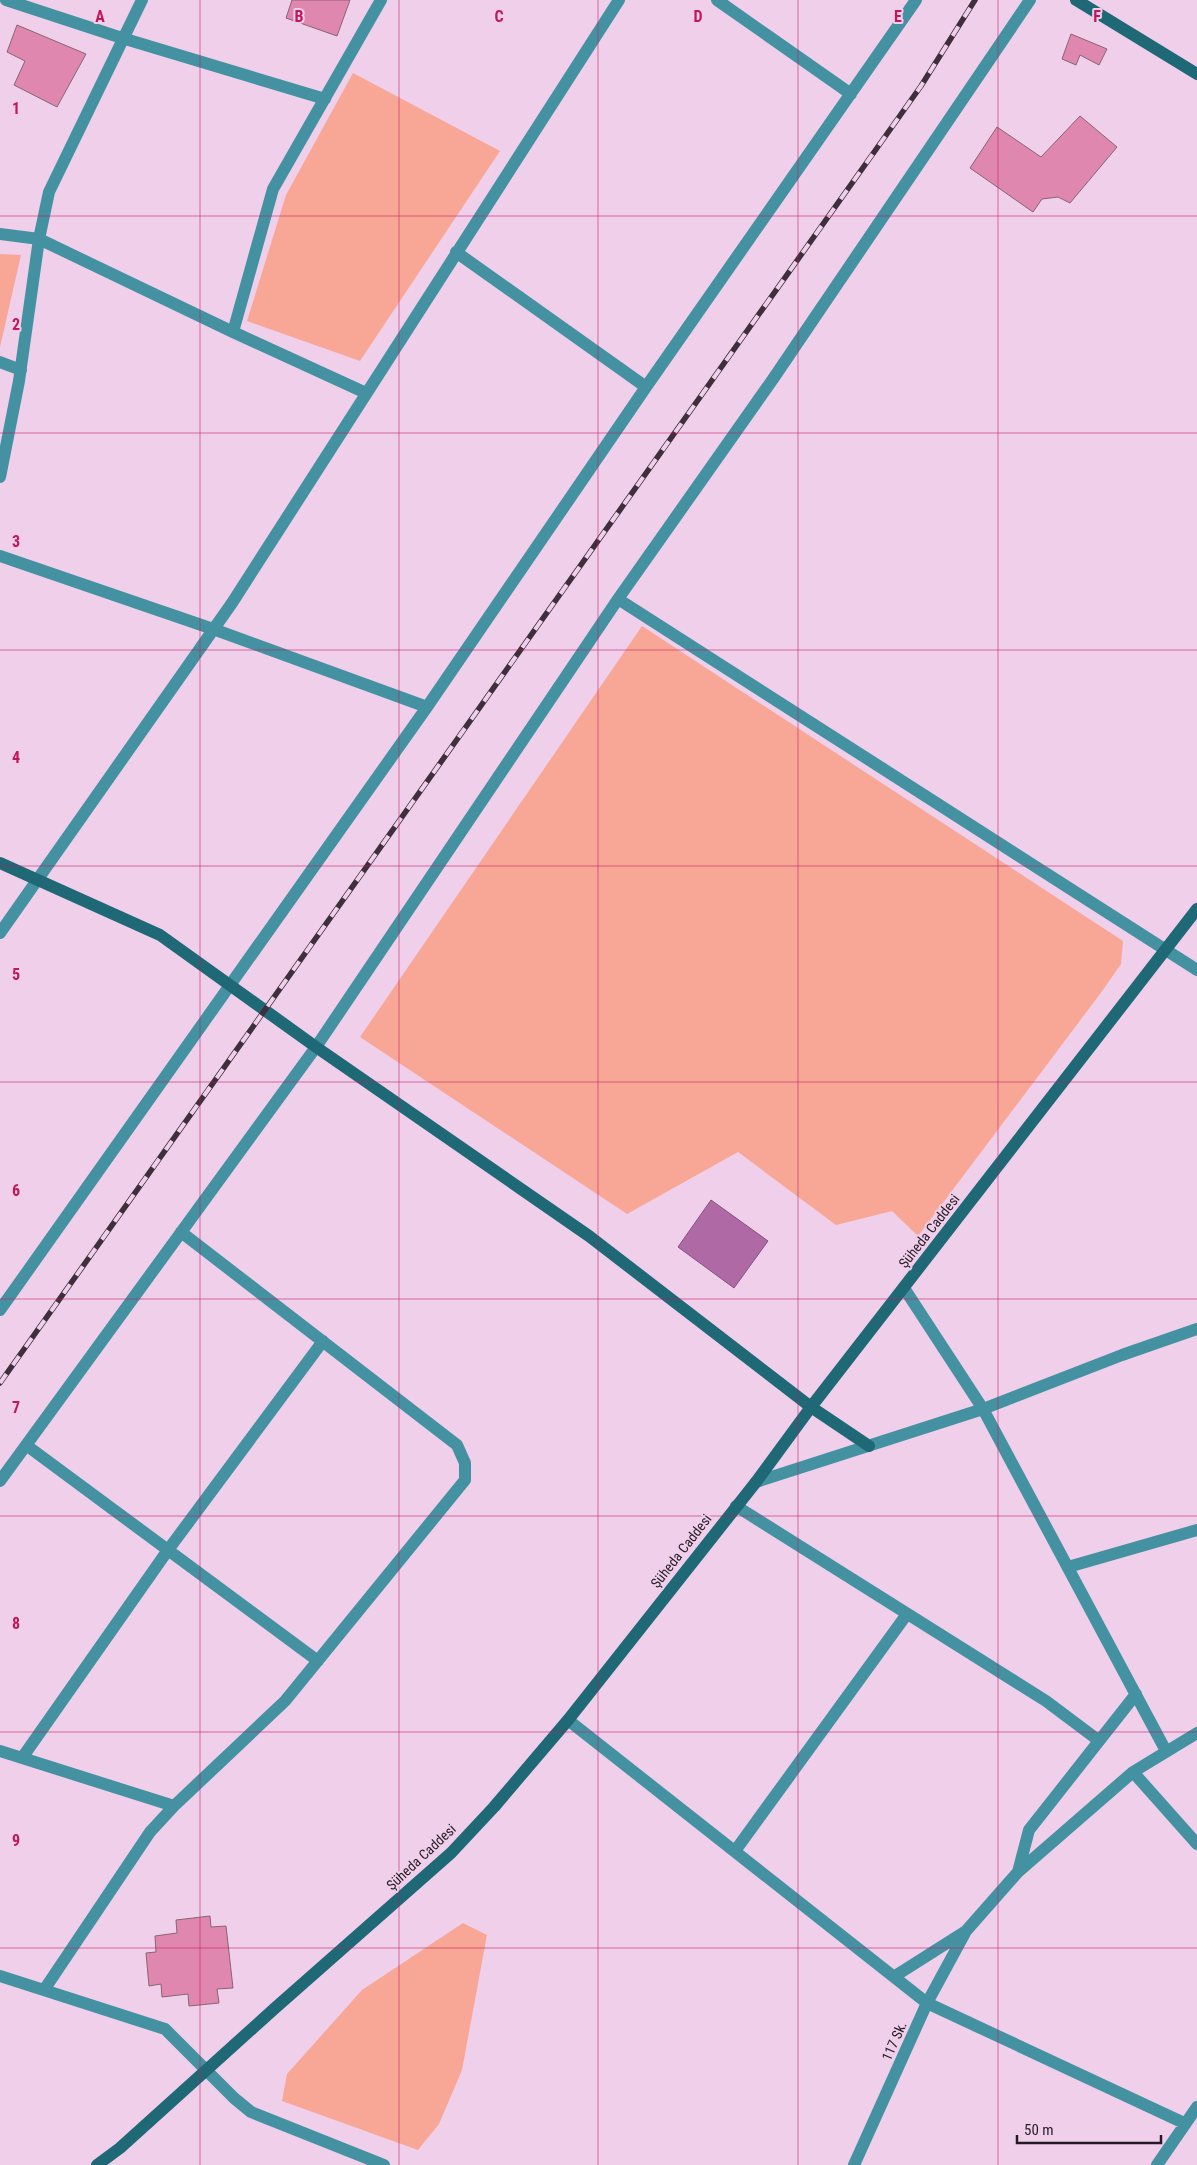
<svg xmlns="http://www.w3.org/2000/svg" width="1197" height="2165" font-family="'Roboto Condensed',sans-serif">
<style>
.green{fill:#f8a797}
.water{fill:#af6aa6;stroke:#86527f}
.building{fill:#df87af;stroke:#886473}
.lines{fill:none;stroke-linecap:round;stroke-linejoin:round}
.street{stroke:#4492a1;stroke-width:12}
.secondary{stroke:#1f6875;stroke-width:12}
.rail-casing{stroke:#3d2f3b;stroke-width:5.5}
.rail{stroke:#efcfea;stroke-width:4;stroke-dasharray:11;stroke-linecap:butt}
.grid{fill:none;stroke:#c2185b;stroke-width:1;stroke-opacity:0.55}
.labels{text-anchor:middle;stroke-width:4;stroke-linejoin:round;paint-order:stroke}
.street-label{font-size:14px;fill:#261a24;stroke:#efcfea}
.grid-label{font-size:16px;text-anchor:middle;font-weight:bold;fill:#c2185b;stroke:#efcfea;stroke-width:4;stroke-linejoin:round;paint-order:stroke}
</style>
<rect width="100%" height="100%" fill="#efcfea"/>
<path class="green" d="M 353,73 L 500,151 L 360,361 L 247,321 L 286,195 Z
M 0,254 L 21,255 L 0,347 Z
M 642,626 L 1123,941 L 1121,964 L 1100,994 L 918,1236 L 892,1211 L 836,1225 L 738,1152 L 627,1214 L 360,1037 Z
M 463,1923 L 487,1935 L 462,2070 L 439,2124 L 418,2150 L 282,2101 L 287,2074 L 362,1990 Z"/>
<path class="water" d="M 711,1200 L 768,1241 L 734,1288 L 678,1247 Z"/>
<path class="building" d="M 292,0 L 350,0 L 337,36 L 286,18 Z
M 17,25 L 86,54 L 57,107 L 14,85 L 25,61 L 7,52 Z
M 1071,34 L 1107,49 L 1099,65 L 1080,55 L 1076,65 L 1062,59 Z
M 1080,116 L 1117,147 L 1070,203 L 1058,197 L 1042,199 L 1033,212 L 970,168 L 997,127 L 1041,157 Z
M 210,1916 L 211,1927 L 226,1926 L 233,1988 L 217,1989 L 219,2003 L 189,2006 L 188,1994 L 162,1997 L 161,1984 L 149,1986 L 146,1953 L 156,1952 L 155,1936 L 177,1933 L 176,1920 Z"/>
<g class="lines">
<path class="street" d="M 6,0 L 122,38 L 325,99
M 717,0 L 851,94
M 0,234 L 39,239 L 233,332 L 366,393
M 456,252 L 646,387
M 233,332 L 273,189 L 381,0
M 0,362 L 21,370
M 0,477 L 19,381 L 39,239 L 49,192 L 142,0
M 0,556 L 213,629 L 427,707
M 618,599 L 1197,970
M 0,933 L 232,603 L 619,0
M 904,1288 L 983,1409 L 1166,1751
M 0,1310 L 427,707 L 646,387 L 916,0
M 26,1445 L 318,1661
M 0,1481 L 316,1047 L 618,599 L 773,379 L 1030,0
M 756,1482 L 983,1409 L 1122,1355 L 1197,1329
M 736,1506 L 1046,1701 L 1098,1740
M 1068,1567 L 1197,1530
M 568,1720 L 927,2003 L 1184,2123
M 0,1751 L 174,1806
M 22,1758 L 168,1550 L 323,1341
M 1133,1772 L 1197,1844
M 735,1851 L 907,1614
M 1018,1872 L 1029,1830 L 1136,1694
M 0,1976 L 165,2029 L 234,2098 L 251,2112 L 384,2165
M 895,1976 L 966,1931 L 1018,1872 L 1133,1772 L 1197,1733
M 44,1990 L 150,1832 L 174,1806 L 285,1701 L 465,1480 L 465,1463 L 457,1445 L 181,1232
M 854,2165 L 927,2003 L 965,1933
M 1157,2165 L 1197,2107"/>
<path class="secondary" d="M 1076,0 L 1197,74
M 0,863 L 160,935 L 316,1047 L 589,1236 L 811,1407 L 869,1446
M 97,2165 L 120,2148 L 274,2009 L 451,1853 L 494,1807 L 568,1720 L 756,1482 L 811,1407 L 1197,909"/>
<g class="rail-casing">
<path id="rail" d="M 0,1383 L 921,86 L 975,0"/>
</g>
<use href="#rail" class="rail"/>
</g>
<path class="grid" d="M 200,0 L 200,2165M 399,0 L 399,2165M 598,0 L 598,2165M 798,0 L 798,2165M 998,0 L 998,2165M 0,216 L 1197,216M 0,433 L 1197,433M 0,650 L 1197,650M 0,866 L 1197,866M 0,1082 L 1197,1082M 0,1299 L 1197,1299M 0,1516 L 1197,1516M 0,1732 L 1197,1732M 0,1948 L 1197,1948"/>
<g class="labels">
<g class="street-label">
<text transform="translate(929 1231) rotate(-52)" y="5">Şüheda Caddesi</text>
<text transform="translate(681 1551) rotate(-52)" y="5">Şüheda Caddesi</text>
<text transform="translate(421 1857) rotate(-43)" y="5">Şüheda Caddesi</text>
<text transform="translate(894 2041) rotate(-66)" y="5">117 Sk.</text>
</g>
</g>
<g class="grid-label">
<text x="100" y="22">A</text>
<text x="299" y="22">B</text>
<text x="499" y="22">C</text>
<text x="698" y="22">D</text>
<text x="898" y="22">E</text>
<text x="1097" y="22">F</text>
<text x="16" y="114">1</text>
<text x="16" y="330">2</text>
<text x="16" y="547">3</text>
<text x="16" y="763">4</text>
<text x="16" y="980">5</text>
<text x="16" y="1196">6</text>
<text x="16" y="1413">7</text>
<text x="16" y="1629">8</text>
<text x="16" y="1846">9</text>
</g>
<path d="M1017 2135v8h144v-8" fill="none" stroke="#261a24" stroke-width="2.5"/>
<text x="1024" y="2135" font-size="15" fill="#261a24" stroke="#efcfea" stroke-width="4" paint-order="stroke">50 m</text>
</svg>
